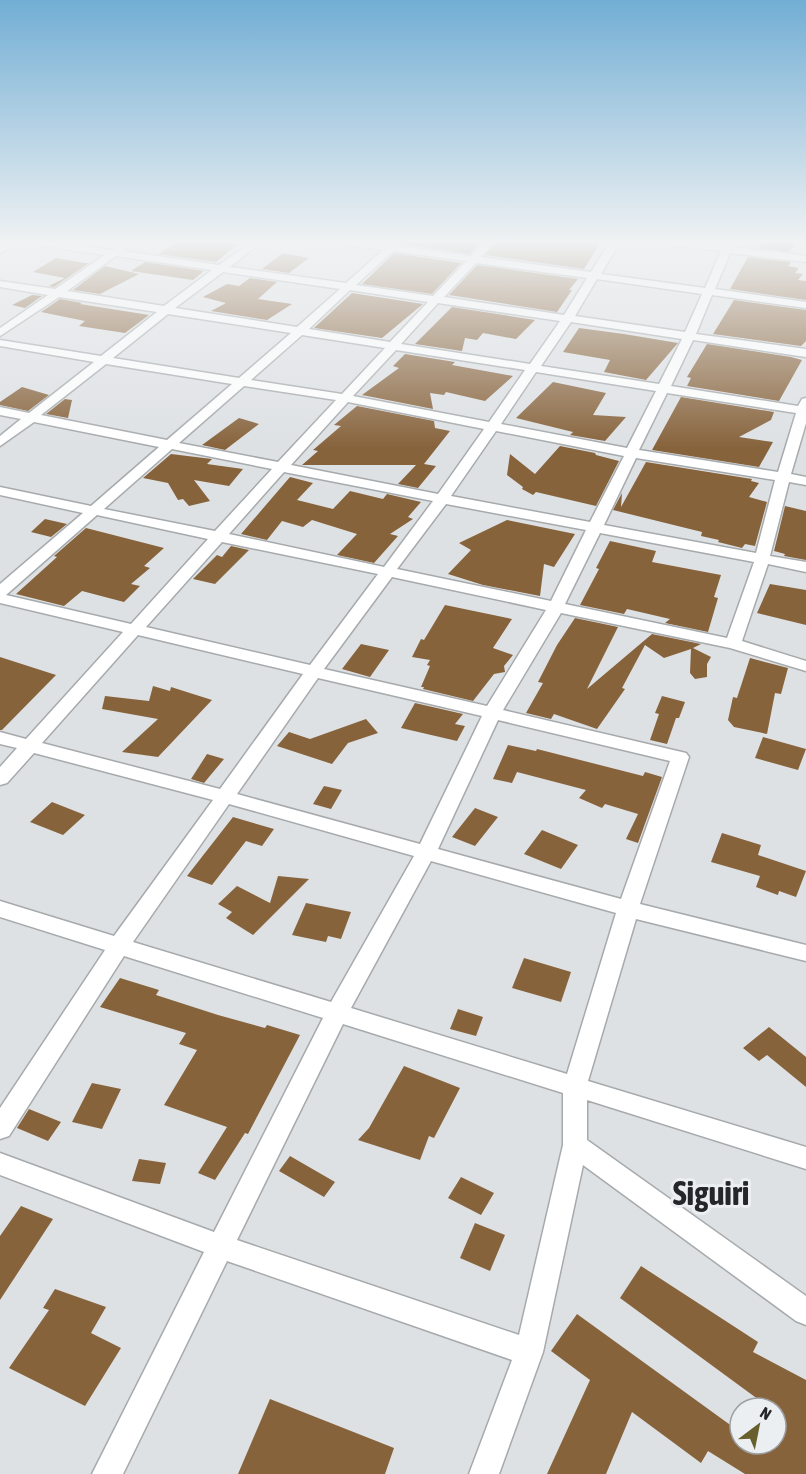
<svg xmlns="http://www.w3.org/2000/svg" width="806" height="1474" font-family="'Asap Condensed',sans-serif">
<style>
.building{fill:#87633c}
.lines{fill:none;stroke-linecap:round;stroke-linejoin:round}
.street-casing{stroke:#a6aaac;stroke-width:3}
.street{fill:#fff;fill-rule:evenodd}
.labels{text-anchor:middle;stroke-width:6;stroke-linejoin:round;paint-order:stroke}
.near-town-label{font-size:33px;font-weight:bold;fill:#252628;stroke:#ebeff2}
</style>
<rect width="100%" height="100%" fill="#dee1e4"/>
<path class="building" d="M 177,242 L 218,242 L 238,244 L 216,262 L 158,254 Z
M 404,242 L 481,242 L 470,254 L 403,244 Z
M 496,242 L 601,242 L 584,269 L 485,255 Z
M 764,242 L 794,242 L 791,245 L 795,245 L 789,252 L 758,248 Z
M 283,253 L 309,258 L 289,273 L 262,269 Z
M 394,253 L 461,263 L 432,294 L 362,284 Z
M 748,257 L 791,262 L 788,266 L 799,268 L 795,273 L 803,274 L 798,280 L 806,281 L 806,300 L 730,289 Z
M 56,258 L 85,263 L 89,263 L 54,287 L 49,286 L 65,278 L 33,272 Z
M 145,262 L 204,271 L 193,280 L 131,271 Z
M 477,265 L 578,279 L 569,290 L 572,290 L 557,312 L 449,295 Z
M 105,266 L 139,274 L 100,294 L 73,290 Z
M 250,278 L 277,282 L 258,299 L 292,304 L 267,320 L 211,311 L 226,303 L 203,297 L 227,284 L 239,286 Z
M 352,293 L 423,304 L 382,338 L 314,328 Z
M 32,295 L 42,296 L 25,308 L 12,305 Z
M 60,299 L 82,303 L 80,304 L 149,315 L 125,333 L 79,326 L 85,321 L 41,312 Z
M 734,300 L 806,310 L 806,341 L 801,346 L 713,334 Z
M 452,307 L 535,320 L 516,339 L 483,333 L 477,340 L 465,338 L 462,351 L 415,344 Z
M 579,328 L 624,334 L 678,343 L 646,380 L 604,372 L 610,360 L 563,352 Z
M 707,344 L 791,357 L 802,360 L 779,401 L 687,386 L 691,378 L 687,377 Z
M 405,354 L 455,362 L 452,365 L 513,376 L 485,401 L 446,392 L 444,395 L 430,393 L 433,409 L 362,395 L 399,368 L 393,366 Z
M 553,382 L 606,393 L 593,415 L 626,417 L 605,441 L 570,435 L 573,432 L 516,418 Z
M 22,387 L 49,395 L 28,411 L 0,405 L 0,402 Z
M 681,397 L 774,412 L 771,420 L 739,437 L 773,442 L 759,467 L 652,450 Z
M 65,399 L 72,400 L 68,418 L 46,414 Z
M 357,406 L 434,421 L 435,428 L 450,431 L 424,464 L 436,466 L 418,488 L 398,484 L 416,465 L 302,465 L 318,451 L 313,450 L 341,426 L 334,425 Z
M 239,418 L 259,424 L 225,450 L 202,445 Z
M 560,446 L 595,453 L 596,455 L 619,461 L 596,506 L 536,492 L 533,495 L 522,489 L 523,487 L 507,475 L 510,454 L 535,474 Z
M 171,454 L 212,459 L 207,464 L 243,469 L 229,486 L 194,480 L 210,501 L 189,506 L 183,499 L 178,500 L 168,483 L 143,478 Z
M 646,462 L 752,479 L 751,481 L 759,483 L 749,497 L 767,502 L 755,546 L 745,544 L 742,548 L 718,542 L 719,540 L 701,536 L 702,532 L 613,510 L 622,493 L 621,507 Z
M 290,477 L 313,483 L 297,500 L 333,509 L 350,491 L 383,499 L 387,494 L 421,502 L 408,517 L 413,519 L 390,534 L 398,536 L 374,563 L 337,555 L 357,534 L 312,520 L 303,527 L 282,521 L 267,540 L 241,534 Z
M 785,506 L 806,511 L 806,560 L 784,556 L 785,554 L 774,551 Z
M 45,519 L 67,524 L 51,537 L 31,532 Z
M 507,520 L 575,534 L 554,567 L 544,564 L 540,596 L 483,585 L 448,574 L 471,550 L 459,543 Z
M 86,528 L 164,548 L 144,566 L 150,568 L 131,584 L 140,586 L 124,602 L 82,591 L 64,606 L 16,594 L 57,557 L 54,556 Z
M 610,541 L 656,551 L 652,562 L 721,575 L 714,597 L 718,598 L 708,632 L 665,623 L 670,619 L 627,609 L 624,614 L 580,605 L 599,569 L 596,568 Z
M 231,546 L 249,550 L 215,584 L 193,579 L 217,555 L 222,557 Z
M 770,584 L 806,590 L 806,625 L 757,613 Z
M 445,605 L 512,619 L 493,648 L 513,655 L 504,666 L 505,672 L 494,674 L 473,701 L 423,689 L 424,687 L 421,687 L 430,666 L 427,665 L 430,660 L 412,657 L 421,639 L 424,640 Z
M 575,618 L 618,627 L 587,689 L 652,634 L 701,644 L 693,648 L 711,657 L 707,664 L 707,677 L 695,679 L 690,673 L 691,649 L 664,658 L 645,645 L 622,688 L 625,689 L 597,729 L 554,714 L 551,719 L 526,713 L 543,683 L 538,682 L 557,645 Z
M 361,644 L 389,650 L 370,677 L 342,669 Z
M 0,657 L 56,675 L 2,730 L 0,730 Z
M 750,658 L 788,668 L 781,694 L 775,693 L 767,734 L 734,727 L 728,720 L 733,697 L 737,698 Z
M 153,686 L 170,691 L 171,687 L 212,700 L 158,757 L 122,752 L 158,719 L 102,709 L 105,696 L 149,701 Z
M 662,696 L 685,702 L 679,718 L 676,718 L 667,744 L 650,740 L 659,714 L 655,713 Z
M 415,703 L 463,714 L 455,724 L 465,726 L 457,741 L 401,728 Z
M 366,719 L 378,733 L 348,743 L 332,764 L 277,746 L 289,732 L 310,739 Z
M 763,737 L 806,749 L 798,770 L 755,758 Z
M 508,745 L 536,751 L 537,749 L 643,776 L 645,772 L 662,777 L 638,843 L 626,839 L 638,814 L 605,804 L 602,808 L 579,798 L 586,790 L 517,772 L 512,783 L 493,779 Z
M 207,754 L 224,759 L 204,783 L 191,779 Z
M 324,786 L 342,790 L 331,809 L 313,804 Z
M 52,802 L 85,815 L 63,835 L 30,822 Z
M 475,808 L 498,817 L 475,846 L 452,837 Z
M 233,817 L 274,829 L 262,846 L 246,841 L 212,885 L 187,876 Z
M 542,830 L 578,845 L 561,869 L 524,854 Z
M 722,833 L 761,845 L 758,855 L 806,871 L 796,897 L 779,891 L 778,895 L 756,887 L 760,876 L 711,862 Z
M 278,876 L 309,879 L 253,935 L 226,918 L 232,912 L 218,904 L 237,886 L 270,903 Z
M 306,903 L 351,912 L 341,939 L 328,936 L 326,942 L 292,935 Z
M 524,958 L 571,972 L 561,1002 L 512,988 Z
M 120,978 L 159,990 L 156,995 L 218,1015 L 265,1028 L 267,1025 L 300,1035 L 248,1134 L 245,1133 L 215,1180 L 198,1173 L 227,1127 L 164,1105 L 197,1050 L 179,1044 L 186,1033 L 100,1007 Z
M 458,1009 L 483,1017 L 476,1036 L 450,1029 Z
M 769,1027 L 806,1057 L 806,1087 L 767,1055 L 759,1061 L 743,1048 Z
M 404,1066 L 460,1088 L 434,1138 L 429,1136 L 420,1160 L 358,1140 L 369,1128 Z
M 92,1083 L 121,1089 L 102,1129 L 72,1122 Z
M 29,1109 L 61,1122 L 48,1141 L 17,1128 Z
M 290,1156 L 335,1182 L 324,1197 L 279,1171 Z
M 139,1159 L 166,1163 L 160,1184 L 132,1181 Z
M 461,1177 L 494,1193 L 481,1215 L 448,1198 Z
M 21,1206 L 53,1219 L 0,1300 L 0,1236 Z
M 475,1223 L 505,1235 L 490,1271 L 460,1258 Z
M 641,1266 L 758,1342 L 753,1352 L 806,1380 L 806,1474 L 745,1474 L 708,1451 L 701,1463 L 632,1412 L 606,1474 L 547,1474 L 590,1380 L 551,1351 L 577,1314 L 740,1432 L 740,1444 L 776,1444 L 776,1408 L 755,1397 L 620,1298 Z
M 55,1289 L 106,1307 L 91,1333 L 121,1348 L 85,1406 L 9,1368 L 49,1310 L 43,1308 Z
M 270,1399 L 394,1448 L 385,1474 L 238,1474 Z"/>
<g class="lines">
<g class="street-casing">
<path id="street" d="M 7,242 L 19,242 L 0,253 L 0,246 Z
M 32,242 L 56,242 L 112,250 L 124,242 L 135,242 L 123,251 L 219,265 L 251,242 L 262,242 L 230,267 L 346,283 L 383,250 L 348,245 L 343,242 L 388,245 L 391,242 L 402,242 L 399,246 L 471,256 L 484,242 L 494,242 L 481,257 L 591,272 L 610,242 L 620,242 L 601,274 L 705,288 L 721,251 L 671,245 L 666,242 L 723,246 L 725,242 L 735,242 L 733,247 L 806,256 L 806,262 L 730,253 L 715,289 L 806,302 L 806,308 L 712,295 L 696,334 L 806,349 L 806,357 L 693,340 L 671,386 L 798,406 L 802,399 L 806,398 L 806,423 L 791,474 L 806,477 L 806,485 L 789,482 L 770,556 L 806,562 L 806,572 L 768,564 L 742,641 L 806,661 L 806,671 L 730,648 L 561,613 L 503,710 L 686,753 L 689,757 L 640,904 L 806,945 L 806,961 L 636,919 L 588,1081 L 806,1147 L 806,1169 L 587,1100 L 587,1140 L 806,1296 L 806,1325 L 796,1321 L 583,1165 L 543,1352 L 499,1474 L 469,1474 L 512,1360 L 227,1261 L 123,1474 L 92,1474 L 204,1252 L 0,1175 L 0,1153 L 214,1232 L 323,1018 L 124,956 L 9,1136 L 0,1139 L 0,1108 L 105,950 L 0,917 L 0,901 L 114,936 L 213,800 L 34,753 L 7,783 L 0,785 L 0,767 L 17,748 L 0,744 L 0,732 L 26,739 L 123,632 L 0,603 L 0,584 L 83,513 L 0,495 L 0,487 L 91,506 L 159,447 L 34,422 L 0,446 L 0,436 L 21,419 L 0,415 L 0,407 L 29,413 L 94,362 L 0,346 L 0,340 L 101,356 L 157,312 L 59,297 L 0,336 L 0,328 L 48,295 L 0,287 L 0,281 L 55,289 L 105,255 L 37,245 ZM 393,251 L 466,261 L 433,296 L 356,285 ZM 116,256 L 212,270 L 164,306 L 67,291 ZM 476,263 L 587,278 L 564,315 L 444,297 ZM 223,272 L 340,289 L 297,327 L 175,308 ZM 597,279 L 702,294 L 685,332 L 575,316 ZM 350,290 L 428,302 L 390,342 L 309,329 ZM 438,303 L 560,321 L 530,364 L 401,344 ZM 168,314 L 291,333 L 239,378 L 113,358 ZM 571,322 L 682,339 L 659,384 L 541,366 ZM 302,335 L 385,348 L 342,394 L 251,380 ZM 396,350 L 525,370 L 489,422 L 353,396 ZM 106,364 L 232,384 L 167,440 L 41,415 ZM 536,372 L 656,391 L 627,448 L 501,424 ZM 244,386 L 336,400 L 278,462 L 179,443 ZM 667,393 L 796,413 L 778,472 L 639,450 ZM 348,402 L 484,429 L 438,494 L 291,465 ZM 496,431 L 624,456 L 590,522 L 451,496 ZM 172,449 L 272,469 L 215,531 L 104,509 ZM 636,458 L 775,480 L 756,553 L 604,525 ZM 284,472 L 433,501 L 384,567 L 229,534 ZM 446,504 L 586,530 L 551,601 L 397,569 ZM 97,515 L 208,539 L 131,624 L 6,595 ZM 600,533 L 754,562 L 727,638 L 565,604 ZM 222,542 L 378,574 L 310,665 L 146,627 ZM 392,577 L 546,610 L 487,706 L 324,669 ZM 138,635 L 303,674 L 220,789 L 42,743 ZM 318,678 L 482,716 L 420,844 L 237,794 ZM 498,720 L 670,761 L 621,899 L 438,849 ZM 229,804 L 414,856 L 331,1002 L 133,942 ZM 431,861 L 616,913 L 567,1074 L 351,1008 ZM 343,1024 L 563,1093 L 563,1145 L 519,1335 L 237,1240 Z"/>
</g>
<use href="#street" class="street"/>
</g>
<linearGradient id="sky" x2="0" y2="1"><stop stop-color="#72aed4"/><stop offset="0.54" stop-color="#f0f2f3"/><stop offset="1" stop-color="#f0f2f3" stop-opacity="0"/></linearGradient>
<rect width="806" height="448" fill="url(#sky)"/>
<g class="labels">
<g class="near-town-label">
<text x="711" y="1205">Siguiri</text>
</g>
</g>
<g transform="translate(758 1426) rotate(32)"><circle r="28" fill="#ebeff2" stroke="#9c9fa1" stroke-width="1.5"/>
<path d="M0-4.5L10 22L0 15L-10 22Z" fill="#67602d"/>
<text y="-9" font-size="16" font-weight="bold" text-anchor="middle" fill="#252628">N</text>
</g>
</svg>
